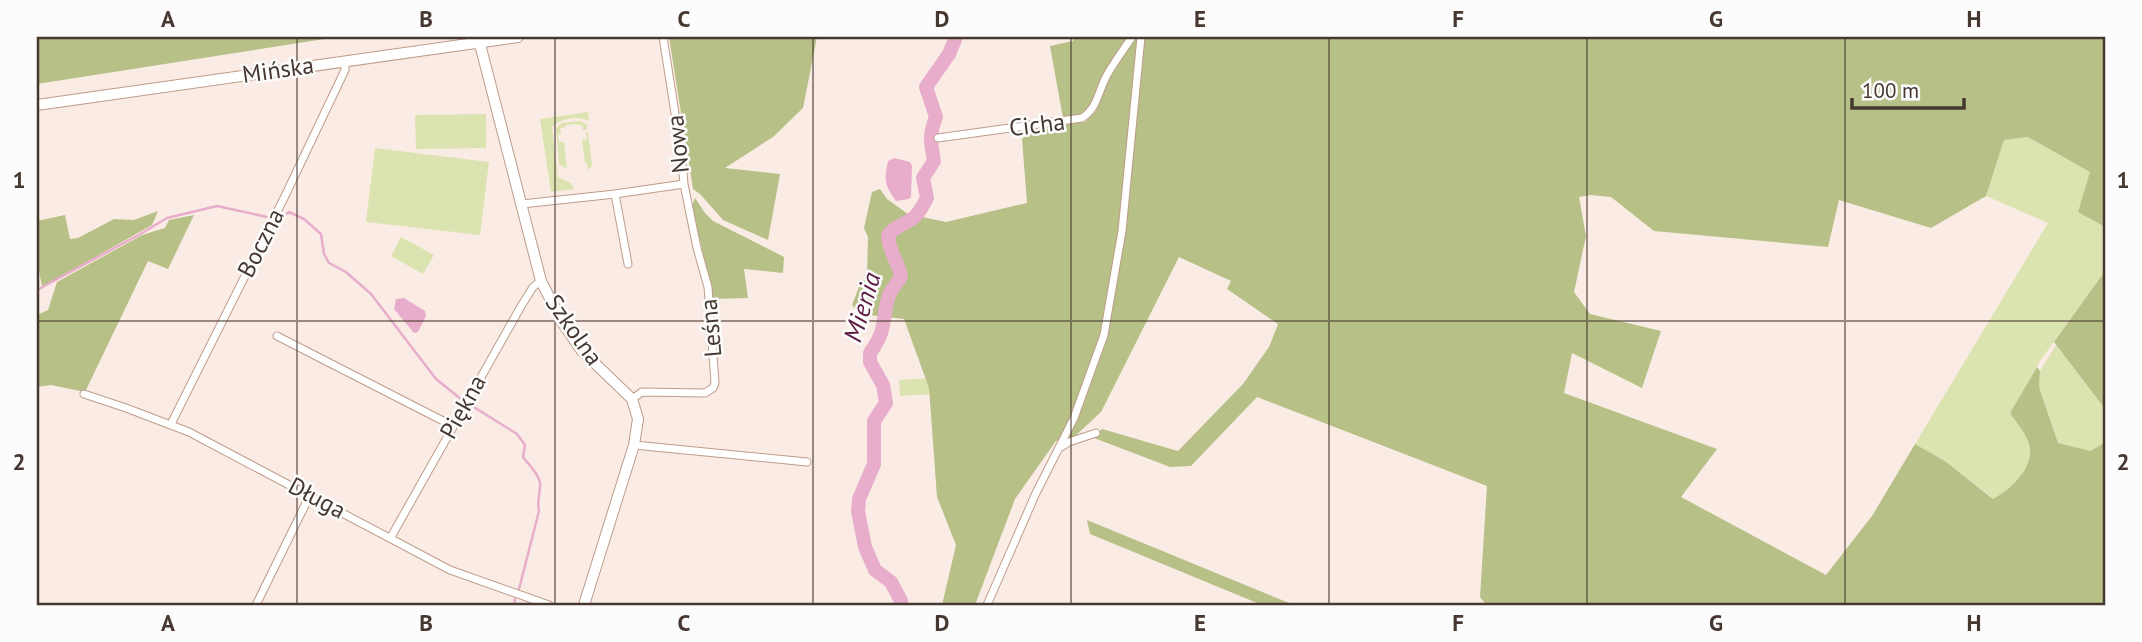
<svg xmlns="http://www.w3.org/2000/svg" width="2142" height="642" font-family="'PT Sans',sans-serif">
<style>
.green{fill:#dbe4b0}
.forest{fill:#b6c087}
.water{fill:#e7adca}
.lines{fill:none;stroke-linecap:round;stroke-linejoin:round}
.stream{stroke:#e7adca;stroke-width:2.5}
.river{stroke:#e7adca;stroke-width:14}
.street-casing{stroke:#be9c89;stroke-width:9}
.secondary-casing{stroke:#be9c89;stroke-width:12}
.street{stroke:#fff;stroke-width:7}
.secondary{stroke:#fff;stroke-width:10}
.grid{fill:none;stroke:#463830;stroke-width:2;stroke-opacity:0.55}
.labels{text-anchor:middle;stroke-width:5;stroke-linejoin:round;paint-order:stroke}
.street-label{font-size:24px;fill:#463830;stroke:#fcfcfc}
.water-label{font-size:26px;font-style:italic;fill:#5c1a41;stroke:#fcfcfc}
.neatline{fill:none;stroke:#463830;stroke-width:2.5}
.grid-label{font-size:23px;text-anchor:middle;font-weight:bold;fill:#463830}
</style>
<rect width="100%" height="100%" fill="#faece4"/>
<path class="green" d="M 588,112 L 589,121 C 578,115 561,118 552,127 L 558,177 L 571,183 L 574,189 L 551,192 L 540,119 Z
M 486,114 L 486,148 L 416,149 L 415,115 Z
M 580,121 L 587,125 L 587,129 L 583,130 L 582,125 L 577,125 L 576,124 L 566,125 L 565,127 L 560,128 L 561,134 L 558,135 L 559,142 L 564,142 L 567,169 L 559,164 L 556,128 L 562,123 Z
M 586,131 L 588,132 L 592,166 L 588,170 L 587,163 L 585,163 L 582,140 L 587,139 Z
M 2028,137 L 2091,172 L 2078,212 L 2105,227 L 2105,271 L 2040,361 L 2010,413 C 2016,422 2024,431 2028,441 C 2038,465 2012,488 1994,499 L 1945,461 L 1915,444 L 2048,223 L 1986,196 L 2004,140 Z
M 375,148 L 489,162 L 480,235 L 366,222 Z
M 401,237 L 434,255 L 423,274 L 391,256 Z
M 2056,345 L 2105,409 L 2105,442 L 2091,451 L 2058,443 L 2039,387 L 2040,371 Z
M 931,378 L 932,394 L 900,396 L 899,380 Z"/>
<path class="forest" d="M 37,37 L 337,37 L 37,84 Z
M 669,37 L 817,37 L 803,108 L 773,137 L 725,168 L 780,174 L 768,240 L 723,220 L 700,194 L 693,189 Z
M 1073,37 L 1130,37 L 1094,101 L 1081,115 L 1063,118 L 1050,46 L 1073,41 Z
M 1135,37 L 2105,37 L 2105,227 L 2078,212 L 2090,172 L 2028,137 L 2004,140 L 1986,196 L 1931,228 L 1839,200 L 1828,247 L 1654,231 L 1611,197 L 1591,195 L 1579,197 L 1586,236 L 1574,292 L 1590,314 L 1661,331 L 1642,388 L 1572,353 L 1564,393 L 1717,449 L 1681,497 L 1826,575 L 1872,516 L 1915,444 L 1945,461 L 1993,499 C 2011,489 2038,465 2028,441 C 2024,431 2016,422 2010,413 L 2037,367 L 2040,371 L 2039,387 L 2058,443 L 2091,451 L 2105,442 L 2105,605 L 1486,605 L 1480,597 L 1487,486 L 1257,397 L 1191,466 L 1170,467 L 1094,438 L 1102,429 L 1178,451 L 1243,384 L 1269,347 L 1278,324 L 1227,289 L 1231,281 L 1179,257 L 1101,412 L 1072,439 L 1056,441 L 1015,499 L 975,605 L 942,605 L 956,545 L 937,497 L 929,388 L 904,319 L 860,314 L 852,305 L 859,287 L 867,275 L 868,237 L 864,228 L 872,192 L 880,189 L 887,199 L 908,214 L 946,222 L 1027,203 L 1022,139 L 1034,128 L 1085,122 L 1096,111 L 1109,78 Z
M 695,198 L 705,213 L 713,221 L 784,257 L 783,273 L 744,269 L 748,298 L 712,299 L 701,244 L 691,209 Z
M 158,211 L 152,225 L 42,287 L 37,259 L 37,221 L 65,215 L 70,239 L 78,238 L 114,219 L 134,220 Z
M 194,215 L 168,269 L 148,261 L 85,392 L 51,385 L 37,387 L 37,315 L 48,310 L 57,282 L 142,235 L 165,228 L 169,220 Z
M 2105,271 L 2105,409 L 2054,342 Z
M 1087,520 L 1294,605 L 1262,605 L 1090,534 Z"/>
<path class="water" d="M 894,158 L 910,162 L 912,166 L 911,197 L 909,199 L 896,201 C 884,184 884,180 888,161 Z
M 404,298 L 425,311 L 426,316 L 418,332 L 414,333 L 394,309 L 396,299 Z"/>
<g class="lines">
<path class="stream" d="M 276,222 L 289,212 L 304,219 L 321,234 L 324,254 L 329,263 L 346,272 L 371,294 L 436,379 L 461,399
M 37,290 L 142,233 L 167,218 L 217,206 L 267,217
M 469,404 L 517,434 L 525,445 L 523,457 C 529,465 542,477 540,488 C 539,497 537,502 539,511 L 519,589
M 514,605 L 515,599"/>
<path class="river" d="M 901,605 L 901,601 L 891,582 L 875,570 L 865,547 L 858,511 L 859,499 L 874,464 L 874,421 L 886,403 L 883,385 L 870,362 L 870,353 C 888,328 881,321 889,295 C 891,289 898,283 901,276 C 898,262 889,251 888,236 C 893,227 904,225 913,218 C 920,213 923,205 927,198 L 923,178 L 934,161 C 931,141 928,138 936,117 L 926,87 L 949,54 L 956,37"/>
<g class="street-casing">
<path id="street" d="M 938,138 L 1082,118 C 1098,108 1098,91 1107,75 C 1114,62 1124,49 1132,37
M 615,194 L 628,264
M 522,204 L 615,194 L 684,184 L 681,151 L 663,37
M 277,336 L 453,426
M 84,394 L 126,408 L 189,432 L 450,570 L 549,605
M 632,399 L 642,392 L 705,393 L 713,388 L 715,383 L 708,287 L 697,248 L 684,184
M 171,424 L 285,196 L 345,70 L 345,61
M 634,445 L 807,462
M 1061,447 L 1069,442 L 1096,433
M 391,537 L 520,308 L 533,287 L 541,281
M 256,605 L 310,495
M 987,605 L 1036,493 L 1074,418 L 1104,335 L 1122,231 L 1141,37"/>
</g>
<g class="secondary-casing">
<path id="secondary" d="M 478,42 L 481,48 L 541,281 L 562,322 L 582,351 L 632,399 L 638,419 L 634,445 L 584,605
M 37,105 L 518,37"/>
</g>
<use href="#street" class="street"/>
<use href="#secondary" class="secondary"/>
</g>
<path class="grid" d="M 297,37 L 297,605M 555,37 L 555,605M 813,37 L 813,605M 1071,37 L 1071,605M 1329,37 L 1329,605M 1587,37 L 1587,605M 1845,37 L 1845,605M 37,321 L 2105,321"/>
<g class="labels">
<g class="street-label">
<text transform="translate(278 70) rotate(-8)" y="8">Mińska</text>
<text transform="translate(1037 125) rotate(-7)" y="8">Cicha</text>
<text transform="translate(678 144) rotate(-96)" y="8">Nowa</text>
<text transform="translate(261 243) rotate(-63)" y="8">Boczna</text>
<text transform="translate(711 328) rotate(-95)" y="8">Leśna</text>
<text transform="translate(574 330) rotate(55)" y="8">Szkolna</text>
<text transform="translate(463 407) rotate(-61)" y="8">Piękna</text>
<text transform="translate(317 498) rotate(28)" y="8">Długa</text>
</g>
<g class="water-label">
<text transform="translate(862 307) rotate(-73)" y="9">Mienia</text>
</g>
</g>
<rect width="2142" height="642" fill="none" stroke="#fcfcfc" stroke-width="77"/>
<path d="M1852 98v10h112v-10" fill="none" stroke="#463830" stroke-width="3.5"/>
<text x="1862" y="98" font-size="21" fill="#463830" stroke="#fcfcfc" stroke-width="5" paint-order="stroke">100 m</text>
<rect x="38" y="38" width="2066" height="566" class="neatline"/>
<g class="grid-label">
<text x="168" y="27">A</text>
<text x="426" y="27">B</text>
<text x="684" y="27">C</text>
<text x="942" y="27">D</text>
<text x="1200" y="27">E</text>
<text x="1458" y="27">F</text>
<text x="1716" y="27">G</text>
<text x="1974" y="27">H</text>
<text x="19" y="188">1</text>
<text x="2123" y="188">1</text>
<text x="19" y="470">2</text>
<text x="2123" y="470">2</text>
<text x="168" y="631">A</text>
<text x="426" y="631">B</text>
<text x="684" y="631">C</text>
<text x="942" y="631">D</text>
<text x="1200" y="631">E</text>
<text x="1458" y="631">F</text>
<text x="1716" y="631">G</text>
<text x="1974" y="631">H</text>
</g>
</svg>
